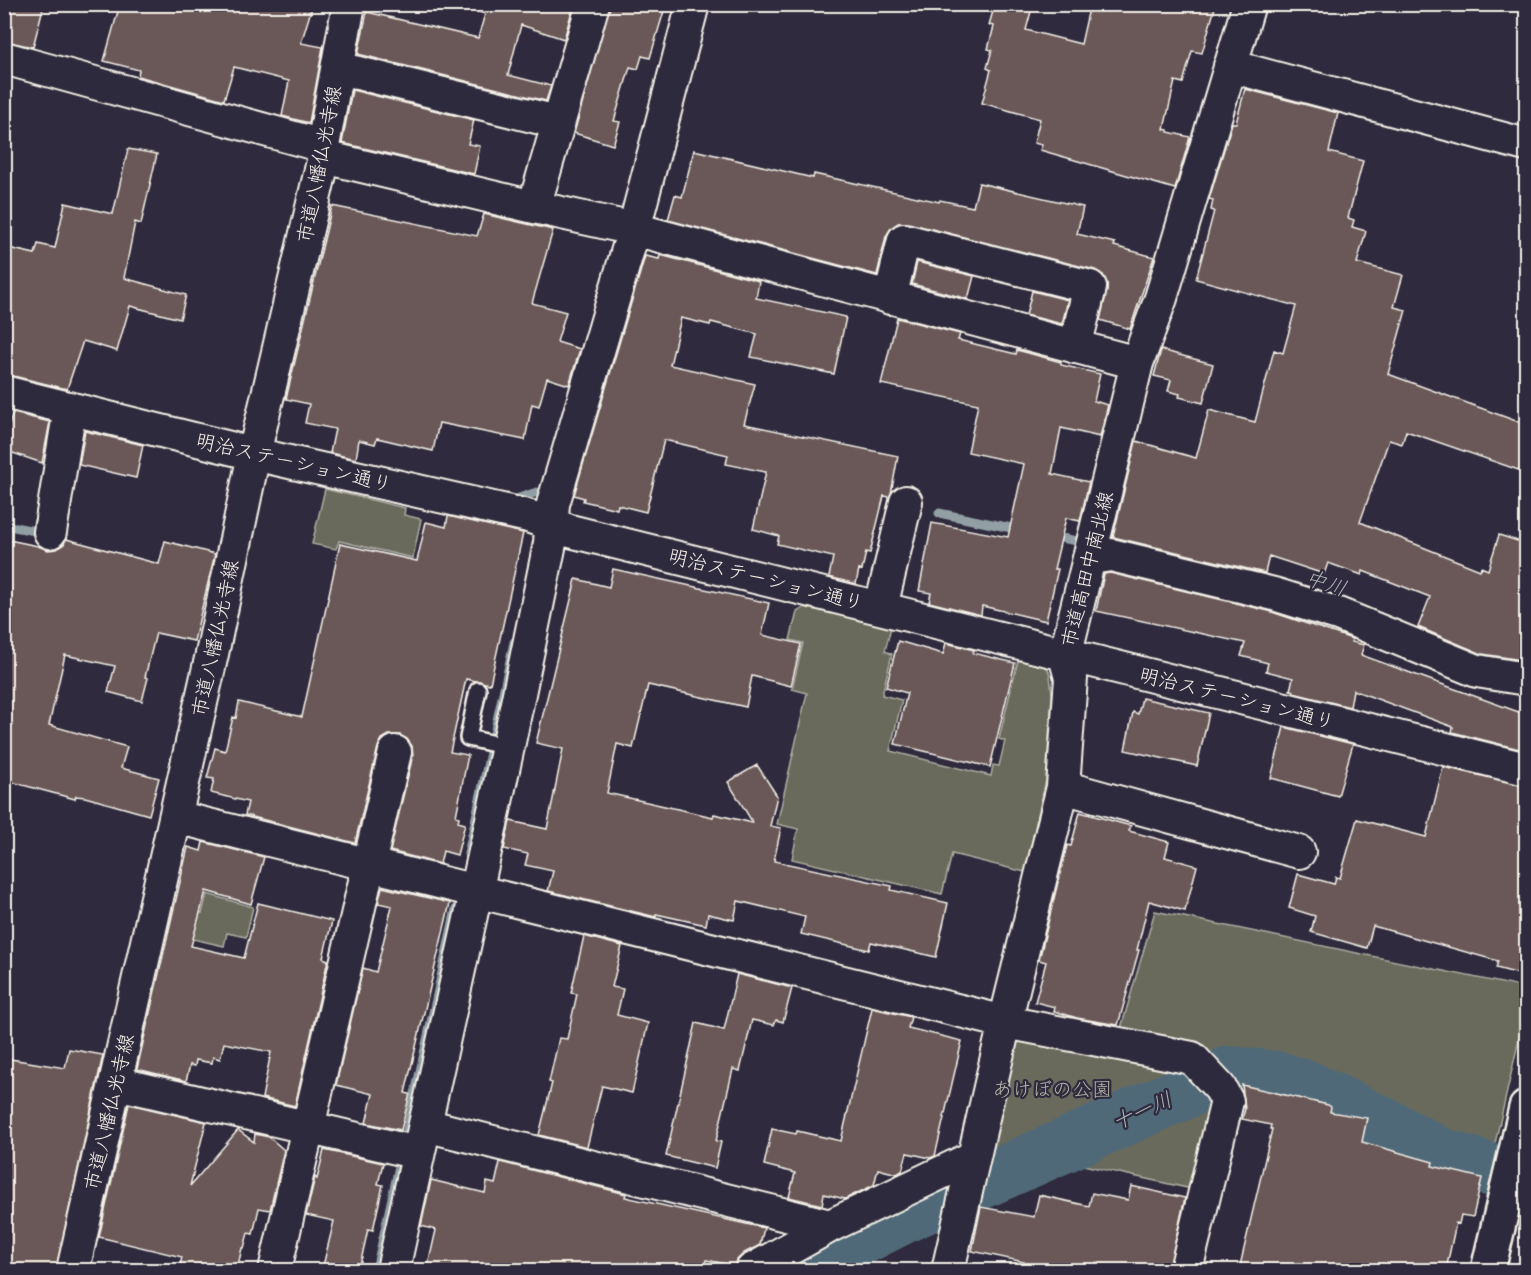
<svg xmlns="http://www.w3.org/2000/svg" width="1531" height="1275" font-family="Sriracha,'Klee One',sans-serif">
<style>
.green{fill:#696a5c;stroke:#aeaea2;stroke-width:1.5}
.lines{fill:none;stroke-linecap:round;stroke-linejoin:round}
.stream{stroke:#929fa5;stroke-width:9}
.river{stroke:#506979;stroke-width:54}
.building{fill:#6b5959;stroke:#f4f1e8;stroke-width:1.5}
.service-casing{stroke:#f4f1e8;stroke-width:20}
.minor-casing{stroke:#f4f1e8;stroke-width:36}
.secondary-casing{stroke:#f4f1e8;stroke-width:38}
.service{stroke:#2f2a3d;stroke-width:15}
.minor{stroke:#2f2a3d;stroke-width:32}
.secondary{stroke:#2f2a3d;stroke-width:33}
.labels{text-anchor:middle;stroke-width:4.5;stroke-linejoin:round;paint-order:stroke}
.street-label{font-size:20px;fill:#f4f1e8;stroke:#2f2a3d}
.park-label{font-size:20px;fill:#b5b4a9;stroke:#2f2a3d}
.water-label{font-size:21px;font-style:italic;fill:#aab4b6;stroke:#2f2a3d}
</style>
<rect width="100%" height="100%" fill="#2f2a3d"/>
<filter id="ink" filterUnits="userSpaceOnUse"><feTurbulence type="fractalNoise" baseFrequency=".0167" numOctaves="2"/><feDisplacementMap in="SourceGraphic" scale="12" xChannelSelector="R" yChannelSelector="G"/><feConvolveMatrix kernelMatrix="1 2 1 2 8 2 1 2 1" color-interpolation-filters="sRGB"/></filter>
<g filter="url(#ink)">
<path class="green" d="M 325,489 L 405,508 L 404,515 L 421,519 L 413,558 L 339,541 L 336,549 L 312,544 Z
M 805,607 L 891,627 L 885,651 L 892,654 L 882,695 L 902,700 L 890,751 L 991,776 L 993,765 L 999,766 L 1005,741 L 999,739 L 1018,660 L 1047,667 L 1050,675 L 1052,695 L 1046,780 L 1025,872 L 952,854 L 942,894 L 792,859 L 798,829 L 777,824 L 807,693 L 792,689 L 803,643 L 790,640 L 797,612 Z
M 207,894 L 253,907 L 246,937 L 227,933 L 224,946 L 167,933 L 173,905 L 202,913 Z
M 1155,911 L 1526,988 L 1526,1009 L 1494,1148 L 1462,1142 L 1349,1084 L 1259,1053 L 1201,1054 L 1119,1035 Z
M 1028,1036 L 1189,1073 L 1192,1077 L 984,1170 L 1016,1042 Z
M 1205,1090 L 1214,1103 L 1192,1189 L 1056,1159 Z"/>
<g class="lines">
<path class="stream" d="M 508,497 L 516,499 L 537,492
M 939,513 L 1021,530
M 4,525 L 35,531 L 38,520
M 1050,536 L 1083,542
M 468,854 L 514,642
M 376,1270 L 456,909"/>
<path class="river" d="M 799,1270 L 909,1214 L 1229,1073 L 1277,1078 L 1309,1088 L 1390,1127 L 1442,1155 L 1492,1170"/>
</g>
<path class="building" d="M 4,4 L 44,4 L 33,47 L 4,41 Z
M 120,4 L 313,4 L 301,43 L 323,47 L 309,123 L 282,116 L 289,81 L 234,67 L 224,100 L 138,76 L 139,70 L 104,61 Z
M 473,4 L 574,4 L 564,39 L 521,25 L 508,75 L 551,86 L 546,101 L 358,54 L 367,12 L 478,38 L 485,14 L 473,10 Z
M 610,4 L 666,4 L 650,58 L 642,56 L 638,69 L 630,67 L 614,121 L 620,122 L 613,145 L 574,133 Z
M 995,4 L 1033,4 L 1026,30 L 1081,44 L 1090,4 L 1216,4 L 1202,53 L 1192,51 L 1183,83 L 1175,81 L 1164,129 L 1168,130 L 1168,132 L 1190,137 L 1175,189 L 1040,150 L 1042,145 L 1034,143 L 1040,119 L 982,103 L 991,70 L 987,68 L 992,50 L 988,49 L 994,26 L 989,25 Z
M 1245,89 L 1338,113 L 1329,152 L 1363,161 L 1348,218 L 1354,220 L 1352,227 L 1366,231 L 1357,263 L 1403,275 L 1394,307 L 1406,310 L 1388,374 L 1527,425 L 1527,473 L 1406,431 L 1402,444 L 1389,440 L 1360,522 L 1480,570 L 1481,567 L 1488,570 L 1499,535 L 1527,544 L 1527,649 L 1522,660 L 1482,654 L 1418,627 L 1430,597 L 1363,571 L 1362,575 L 1328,563 L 1324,574 L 1269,556 L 1265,573 L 1113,537 L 1136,441 L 1196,458 L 1209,410 L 1255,422 L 1274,350 L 1283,353 L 1296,306 L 1196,279 L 1214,211 L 1211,210 L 1213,200 L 1209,199 L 1232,123 L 1236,123 Z
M 352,90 L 474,120 L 468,144 L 480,146 L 474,174 L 342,143 Z
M 128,149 L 157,154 L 141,224 L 135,222 L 124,278 L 186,295 L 180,319 L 130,306 L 117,351 L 83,341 L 67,389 L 9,375 L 10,367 L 4,366 L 4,247 L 35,254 L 38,244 L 55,248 L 65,203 L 113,214 Z
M 694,150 L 813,178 L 814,174 L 939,202 L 940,200 L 973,207 L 979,183 L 1083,207 L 1077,234 L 1115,243 L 1114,246 L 1154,257 L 1130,329 L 1100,320 L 1107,291 L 1107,283 L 1103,275 L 1095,270 L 908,223 L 898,223 L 891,228 L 886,236 L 877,275 L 668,220 L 675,195 L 682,197 Z
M 332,206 L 477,236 L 484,214 L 553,230 L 532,303 L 566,312 L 557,342 L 580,349 L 569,385 L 547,378 L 539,406 L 532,404 L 525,440 L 439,423 L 433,451 L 377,438 L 375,444 L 359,440 L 356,459 L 330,453 L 335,429 L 305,423 L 309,404 L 286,399 Z
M 660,255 L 759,281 L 756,298 L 846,317 L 834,374 L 751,357 L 757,334 L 711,322 L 710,325 L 681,318 L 670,365 L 755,384 L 744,424 L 898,456 L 891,494 L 889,497 L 884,496 L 870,553 L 866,552 L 862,570 L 859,569 L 856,584 L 829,577 L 833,557 L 777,544 L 779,536 L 753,529 L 766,472 L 726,464 L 728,455 L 664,440 L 646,512 L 618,505 L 617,509 L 583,501 L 584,498 L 574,495 L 645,256 L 659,259 Z
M 917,262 L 974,276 L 968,299 L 912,284 Z
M 1032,291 L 1068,300 L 1062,324 L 1026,315 Z
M 897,318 L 960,334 L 958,340 L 1016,354 L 1017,350 L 1061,362 L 1061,365 L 1100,374 L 1094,401 L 1108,405 L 1100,437 L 1061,428 L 1052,474 L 1089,482 L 1080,521 L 1066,518 L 1054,569 L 1058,569 L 1046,621 L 982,606 L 981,615 L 929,602 L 931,593 L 919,591 L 932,523 L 1008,537 L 1024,464 L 968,452 L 978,404 L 881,384 Z
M 1161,350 L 1213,364 L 1203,403 L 1179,397 L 1180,394 L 1168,391 L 1171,380 L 1154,376 Z
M 13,413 L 50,422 L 42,463 L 4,450 L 4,440 Z
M 85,431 L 143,445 L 136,478 L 79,465 Z
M 448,516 L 523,533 L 490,684 L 466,679 L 450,752 L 468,755 L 456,816 L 459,817 L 458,822 L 465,824 L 457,855 L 443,851 L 440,864 L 390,851 L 413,755 L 412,746 L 407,739 L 400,735 L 389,735 L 382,739 L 378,747 L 355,843 L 245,815 L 248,802 L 211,793 L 214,779 L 207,778 L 215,748 L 225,751 L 233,717 L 236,718 L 239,702 L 302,717 L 340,544 L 417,561 L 426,522 L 446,527 Z
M 4,539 L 38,546 L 48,550 L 57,549 L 64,544 L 66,539 L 159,564 L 165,541 L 215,554 L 194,641 L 156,633 L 145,677 L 148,678 L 142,701 L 108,692 L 115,666 L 65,655 L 49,725 L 127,747 L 121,768 L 159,778 L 149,815 L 85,797 L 76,796 L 75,799 L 4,780 Z
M 613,569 L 769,603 L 762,635 L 801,644 L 791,686 L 752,676 L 746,707 L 648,685 L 633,748 L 617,744 L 607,793 L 713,817 L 714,814 L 753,823 L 728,782 L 757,765 L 777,796 L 770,826 L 781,828 L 774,861 L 892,886 L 891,890 L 948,903 L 936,957 L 871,942 L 869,950 L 801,934 L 805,917 L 738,901 L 734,920 L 708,914 L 706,925 L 656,914 L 656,917 L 548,891 L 553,871 L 525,865 L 528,854 L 504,849 L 510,821 L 547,829 L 563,749 L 536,743 L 576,579 L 609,587 Z
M 1110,573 L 1269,611 L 1352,639 L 1352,642 L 1364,645 L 1361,655 L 1527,715 L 1527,751 L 1452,732 L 1453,727 L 1353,690 L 1350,707 L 1293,693 L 1294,691 L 1290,690 L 1293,678 L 1266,671 L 1268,663 L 1241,656 L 1245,643 L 1096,611 L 1104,574 Z
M 898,641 L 943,654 L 946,643 L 974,650 L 973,653 L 1015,663 L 990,767 L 895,744 L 907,693 L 886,687 Z
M 1142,698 L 1209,713 L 1197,766 L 1125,750 L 1133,712 L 1138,714 Z
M 1284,727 L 1353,744 L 1338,796 L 1271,778 Z
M 1443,767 L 1527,786 L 1527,976 L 1496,968 L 1498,961 L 1373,926 L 1367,948 L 1311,932 L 1315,916 L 1289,908 L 1298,874 L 1334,884 L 1336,877 L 1340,878 L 1357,819 L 1426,837 Z
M 1080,812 L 1131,826 L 1129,831 L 1169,842 L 1165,857 L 1197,866 L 1185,911 L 1149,901 L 1137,950 L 1139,950 L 1118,1025 L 1077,1018 L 1054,1011 L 1055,1007 L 1035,1002 L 1046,962 L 1039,960 L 1067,845 L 1071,846 Z
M 203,842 L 264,857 L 251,904 L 206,891 L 191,946 L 244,958 L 258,903 L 332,921 L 323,958 L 328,960 L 295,1106 L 262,1098 L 271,1052 L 224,1043 L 220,1059 L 213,1057 L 212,1063 L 196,1060 L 195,1066 L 190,1065 L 186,1081 L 137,1069 L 188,847 L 201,851 Z
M 382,887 L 450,903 L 405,1093 L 410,1094 L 401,1130 L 366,1123 L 373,1094 L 336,1085 L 363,968 L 376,972 L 392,906 L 378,903 Z
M 584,936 L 622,946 L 612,987 L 623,989 L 617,1015 L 648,1023 L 632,1093 L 602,1086 L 587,1147 L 539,1135 L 552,1083 L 549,1082 L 559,1038 L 567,1039 L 577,994 L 571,993 Z
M 737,974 L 792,988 L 783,1022 L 776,1020 L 774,1025 L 752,1020 L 740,1071 L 733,1069 L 716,1141 L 721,1142 L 715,1168 L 666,1156 L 696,1023 L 724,1030 Z
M 872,1008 L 911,1017 L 908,1028 L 962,1041 L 935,1156 L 930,1158 L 907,1153 L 902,1171 L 897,1174 L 878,1169 L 874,1185 L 845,1199 L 824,1194 L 822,1205 L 789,1197 L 795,1173 L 764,1165 L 772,1129 L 796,1134 L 797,1131 L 841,1141 Z
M 69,1049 L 103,1055 L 56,1270 L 4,1270 L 4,1058 L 65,1068 Z
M 1242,1085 L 1328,1105 L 1331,1107 L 1330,1112 L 1367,1118 L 1362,1142 L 1433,1162 L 1432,1166 L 1482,1178 L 1473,1217 L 1461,1215 L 1459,1224 L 1456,1223 L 1446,1270 L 1239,1270 L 1272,1129 L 1270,1129 L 1271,1125 L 1242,1119 L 1245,1109 Z
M 129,1104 L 206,1122 L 190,1186 L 238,1130 L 254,1142 L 255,1134 L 269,1137 L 284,1150 L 270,1210 L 259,1208 L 253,1234 L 248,1233 L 244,1248 L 242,1248 L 237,1270 L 179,1270 L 182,1257 L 99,1237 Z
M 324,1150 L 383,1163 L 378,1184 L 383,1185 L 373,1230 L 368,1229 L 359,1270 L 322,1270 L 334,1221 L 306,1215 L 315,1177 L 317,1179 Z
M 500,1162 L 626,1194 L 625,1197 L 764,1228 L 760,1245 L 744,1253 L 737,1260 L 735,1266 L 706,1260 L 704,1270 L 427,1270 L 436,1230 L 421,1226 L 431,1180 L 485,1193 L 487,1182 L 495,1184 Z
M 1131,1186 L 1185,1198 L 1169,1270 L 1046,1270 L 1023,1266 L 1024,1262 L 972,1251 L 981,1207 L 1034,1217 L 1039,1195 L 1089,1206 L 1092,1193 L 1128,1200 Z"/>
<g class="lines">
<g class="service-casing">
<path id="service" d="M 478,690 L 468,738 L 508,747"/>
</g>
<g class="minor-casing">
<path id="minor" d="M 4,58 L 323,146
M 1230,66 L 1526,145
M 338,68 L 557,122
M 324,157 L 534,207 L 634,229 L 1137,363
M 534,207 L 593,4
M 890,298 L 904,240 L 1090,287 L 1075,347
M 4,392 L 254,454 L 528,516 L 570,531 L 1526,769
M 50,532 L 70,408
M 1091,558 L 1111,555 L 1274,594 L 1338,614 L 1477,671 L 1526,679
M 881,607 L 906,502
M 1063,787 L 1299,852
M 176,817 L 1005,1022 L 1192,1058 L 1220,1088 L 1227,1101 L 1186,1270
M 116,1083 L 418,1153
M 425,1125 L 830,1226
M 73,1270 L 212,654 L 254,454 L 324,157 L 323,146 L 349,4
M 275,1270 L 395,752
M 393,1270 L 508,747 L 550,543 L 553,504 L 634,229 L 693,4
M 752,1270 L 830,1226 L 974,1157
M 948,1270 L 1005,1022 L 1063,787 L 1071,678 L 1065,656 L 1137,363 L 1161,298 L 1249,4"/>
</g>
<g class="secondary-casing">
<path id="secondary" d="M 1488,1270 L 1526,1108"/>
</g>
<use href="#service" class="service"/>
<use href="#minor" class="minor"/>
<use href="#secondary" class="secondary"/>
</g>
</g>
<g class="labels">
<g class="street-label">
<text transform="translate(319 164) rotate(-79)" y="7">市道八幡仏光寺線</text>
<text transform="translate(294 462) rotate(13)" y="7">明治ステーション通り</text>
<text transform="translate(1087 569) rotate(-76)" y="7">市道高田中南北線</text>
<text transform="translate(766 579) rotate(14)" y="7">明治ステーション通り</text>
<text transform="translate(215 638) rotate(-78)" y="7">市道八幡仏光寺線</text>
<text transform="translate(1237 698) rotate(14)" y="7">明治ステーション通り</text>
<text transform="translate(109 1112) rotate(-77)" y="7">市道八幡仏光寺線</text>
</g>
<g class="park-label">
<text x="1052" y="1096">あけぼの公園</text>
</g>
<g class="water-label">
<text transform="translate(1326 583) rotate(18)" y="7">中川</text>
<text transform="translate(1142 1111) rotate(-24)" y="7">十一川</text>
</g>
</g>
<rect width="1531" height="1275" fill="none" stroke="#2f2a3d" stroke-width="24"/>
<rect x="12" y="12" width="1507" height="1251" fill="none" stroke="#f4f1e8" stroke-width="2" filter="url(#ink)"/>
</svg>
